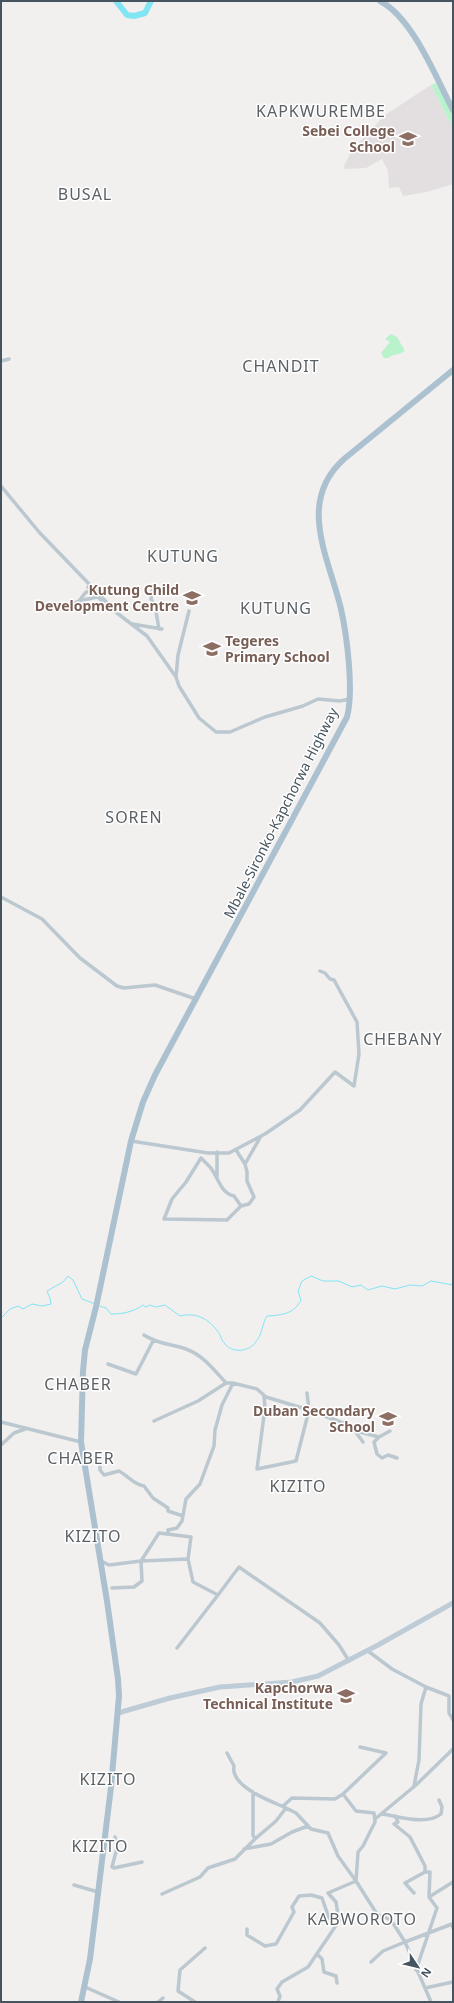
<svg xmlns="http://www.w3.org/2000/svg" width="454" height="2003" font-family="'Noto Sans',sans-serif">
<style>
.education{fill:#e3dfe1}
.green{fill:#b9f3cb}
.lines{fill:none;stroke-linecap:round;stroke-linejoin:round}
.stream{stroke:#82e5f4;stroke-width:1}
.river{stroke:#82e5f4;stroke-width:6}
.street{stroke:#bbc8cf;stroke-width:3.5}
.secondary{stroke:#beccd7;stroke-width:5}
.primary{stroke:#acc1d0;stroke-width:6}
.labels{text-anchor:middle;stroke-width:3;stroke-linejoin:round;paint-order:stroke}
.education-label{font-size:14px;font-weight:bold;fill:#785e54;stroke:#fff;text-anchor:end}
.street-label{font-size:14px;fill:#45545e;stroke:#fff}
.quarter-label{font-size:16px;letter-spacing:1px;fill:#5b6064;stroke:#fff}
</style>
<rect width="100%" height="100%" fill="#f2efef"/>
<path class="education" d="M 431,85 L 453,128 L 453,184 L 427,192 L 403,196 L 399,187 L 389,188 L 388,171 L 382,159 L 366,168 L 345,169 L 344,166 L 352,150 L 385,115 Z"/>
<path class="green" d="M 436,83 L 453,113 L 453,128 L 431,85 Z
M 391,334 L 397,337 L 405,351 C 399,355 393,354 388,358 L 384,358 L 381,353 L 390,342 L 385,339 Z"/>
<g class="lines">
<path class="stream" d="M 100,1306 L 106,1308 L 111,1314 C 123,1314 133,1312 143,1305 L 146,1307 L 150,1305 L 156,1307 L 165,1305 L 180,1316 C 197,1312 209,1319 219,1333 C 221,1337 222,1341 225,1344 C 232,1353 248,1352 255,1343 C 263,1334 262,1323 267,1316 C 282,1315 294,1314 301,1300 L 298,1291 L 302,1281 L 311,1276 L 323,1281 L 339,1281 L 352,1287 L 361,1285 L 368,1290 L 382,1286 L 395,1289 L 410,1285 L 422,1286 L 431,1281 L 453,1285
M 1,1318 L 10,1309 L 18,1306 L 23,1309 L 32,1304 L 42,1306 L 51,1304 L 50,1298 L 47,1291 L 63,1282 L 68,1276 L 73,1280 L 82,1299 L 95,1304"/>
<path class="river" d="M 116,1 L 127,15 L 134,16 L 145,13 L 151,1"/>
<path class="street" d="M 1,361 L 9,359
M 1,486 L 39,532 L 117,613 L 147,636 L 176,677 L 179,686 L 199,718 L 216,732 L 230,732 L 265,717 L 303,706 L 318,699 L 340,701 L 350,699
M 153,586 L 151,599 L 155,606 L 159,629
M 88,587 L 105,604
M 79,601 L 97,597
M 50,606 L 69,605 L 79,601 L 86,592 L 92,592
M 132,624 L 162,629
M 176,677 L 178,655 L 189,611
M 1,897 L 42,919 L 80,958 L 117,986 L 124,988 L 155,985 L 196,999
M 131,1141 L 208,1153 L 229,1153 L 265,1134 L 300,1110 L 335,1072 L 354,1086 L 359,1054 L 357,1022 L 334,980 L 330,979 L 325,973 L 320,971
M 236,1150 L 245,1164 L 247,1172 L 247,1181 L 254,1197 L 249,1204 L 241,1206 L 227,1220 L 164,1219 L 172,1199 L 186,1182 L 201,1158 C 204,1161 207,1164 210,1167 C 218,1176 220,1193 234,1196 L 241,1206
M 217,1152 L 217,1177
M 245,1164 L 261,1136
M 144,1335 C 157,1344 171,1344 186,1349 C 203,1355 214,1370 226,1383
M 108,1364 L 136,1374 L 153,1341
M 264,1396 L 265,1408 L 257,1469 L 296,1461 L 309,1410 L 307,1393
M 154,1421 L 198,1401 L 226,1383 L 233,1383
M 1,1422 L 81,1442
M 356,1431 L 379,1437 L 390,1431
M 379,1437 L 374,1442 L 377,1454 L 382,1458 L 388,1455 L 397,1458
M 1,1445 L 14,1433 L 25,1429
M 100,1467 L 100,1470 L 104,1475 L 119,1471 C 128,1476 135,1485 144,1486 L 153,1498 L 168,1508 L 168,1511 L 183,1516
M 168,1534 L 168,1530 L 177,1528 L 182,1521 L 186,1499 L 200,1484 L 214,1446 L 215,1430 L 222,1405 L 233,1383 L 257,1389 L 266,1397 L 309,1410 L 351,1426 L 363,1442
M 101,1561 L 109,1565 L 141,1561 L 159,1533 L 191,1537 L 188,1559 L 141,1561 L 142,1581 L 134,1587 L 112,1588
M 218,1595 L 239,1567 L 320,1623 L 339,1645 L 349,1661
M 177,1648 L 218,1595 L 193,1582 L 188,1559
M 368,1651 L 392,1669 L 426,1687
M 227,1753 L 234,1766 C 230,1787 271,1801 286,1808 L 276,1821 L 255,1839 L 253,1835 L 253,1792
M 414,1786 L 419,1760 L 421,1704 L 426,1687 L 449,1696 L 449,1713 L 453,1720
M 343,1794 L 386,1753 L 360,1747
M 283,1806 L 292,1798 L 335,1799 L 343,1794 L 356,1811 L 374,1813 L 375,1822 L 363,1846 L 358,1852 L 356,1881 L 338,1856 L 328,1833 L 311,1829 L 296,1813 L 286,1808
M 381,1814 C 399,1816 426,1826 441,1814 L 442,1807 L 439,1800
M 395,1816 L 398,1822 L 394,1824 L 410,1837 L 425,1866 L 425,1872
M 375,1819 L 416,1785 L 453,1749
M 115,1837 L 117,1848 L 112,1867 L 114,1868 L 142,1862
M 244,1849 L 271,1844 L 292,1832 L 308,1826
M 74,1885 L 98,1892
M 414,1893 L 405,1883 L 425,1872 L 430,1872 L 429,1897 L 437,1908 L 416,1970
M 162,1894 L 200,1877 L 208,1868 L 235,1859 L 255,1839
M 429,1897 L 453,1882
M 453,1928 L 452,1924 L 405,1942 L 425,1988 L 453,1982
M 247,1929 L 247,1935 L 265,1946 L 276,1944 L 294,1912 L 292,1907 L 299,1896 L 311,1895 L 322,1898 L 329,1918 L 338,1918
M 317,1954 L 322,1959 L 324,1972 L 336,1976 L 337,1983
M 85,1987 L 119,2002
M 425,1988 L 431,2002
M 158,2002 L 163,1998
M 195,2002 L 178,1991 L 180,1970 L 205,1948
M 278,2002 L 280,1996 L 277,1989 L 282,1982 L 308,1967 L 339,1921 L 336,1902 L 328,1893 L 356,1881 L 377,1914 L 391,1920 L 405,1942 L 383,1951 L 371,1962"/>
<path class="secondary" d="M 118,1713 L 170,1698 L 220,1687 L 292,1682 L 318,1676 L 378,1645 L 453,1603"/>
<path class="primary" d="M 380,1 C 413,18 436,78 453,110
M 81,2002 L 90,1959 L 111,1787 L 119,1696 L 118,1679 L 107,1601 L 81,1442 L 83,1371 L 85,1350 L 96,1307 L 131,1141 L 143,1102 L 155,1075 L 347,717 C 354,691 347,636 341,609 C 329,558 296,502 344,459 L 453,370"/>
</g>
<defs>
<g id="school-bare" transform="scale(1.38)"><path d="M0-5L7-2L0 1L-7-2ZM-4 1L0 2.5L4 1V4Q0 6-4 4Z" fill="#8d6e63" stroke="#fff" stroke-width="2.5" paint-order="stroke"/></g>
<g id="university-bare" transform="scale(1.38)"><path d="M0-5L7-2L0 1L-7-2ZM-4 1L0 2.5L4 1V4Q0 6-4 4Z" fill="#8d6e63" stroke="#fff" stroke-width="2.5" paint-order="stroke"/></g>
</defs>
<g fill-rule="evenodd">
<use href="#school-bare" x="408" y="139"/>
<use href="#school-bare" x="192" y="598"/>
<use href="#school-bare" x="212" y="649"/>
<use href="#school-bare" x="388" y="1419"/>
<use href="#university-bare" x="346" y="1696"/>
</g>
<g class="labels">
<g class="education-label">
<text x="395" y="136">Sebei College<tspan x="395" dy="16">School</tspan></text>
<text x="179" y="595">Kutung Child<tspan x="179" dy="16">Development Centre</tspan></text>
<text x="225" y="646" text-anchor="start">Tegeres<tspan x="225" dy="16">Primary School</tspan></text>
<text x="375" y="1416">Duban Secondary<tspan x="375" dy="16">School</tspan></text>
<text x="333" y="1693">Kapchorwa<tspan x="333" dy="16">Technical Institute</tspan></text>
</g>
<g class="street-label">
<text transform="translate(281 813) rotate(-63)" y="5">Mbale-Sironko-Kapchorwa Highway</text>
</g>
<g class="quarter-label">
<text x="321" y="117">KAPKWUREMBE</text>
<text x="85" y="200">BUSAL</text>
<text x="281" y="372">CHANDIT</text>
<text x="183" y="562">KUTUNG</text>
<text x="276" y="614">KUTUNG</text>
<text x="134" y="823">SOREN</text>
<text x="403" y="1045">CHEBANY</text>
<text x="78" y="1390">CHABER</text>
<text x="81" y="1464">CHABER</text>
<text x="298" y="1492">KIZITO</text>
<text x="93" y="1542">KIZITO</text>
<text x="108" y="1785">KIZITO</text>
<text x="100" y="1852">KIZITO</text>
<text x="362" y="1925">KABWOROTO</text>
</g>
</g>
<rect width="454" height="2003" fill="none" stroke="#45545e" stroke-width="4"/>
<g transform="translate(418 1967) rotate(125)" stroke="#ffffff" stroke-width="3" paint-order="stroke">
<path d="M0-3L7 15L0 10L-7 15Z" fill="#45545e"/>
<text y="-6" font-size="11" font-weight="bold" text-anchor="middle" fill="#45545e">N</text>
</g>
</svg>
